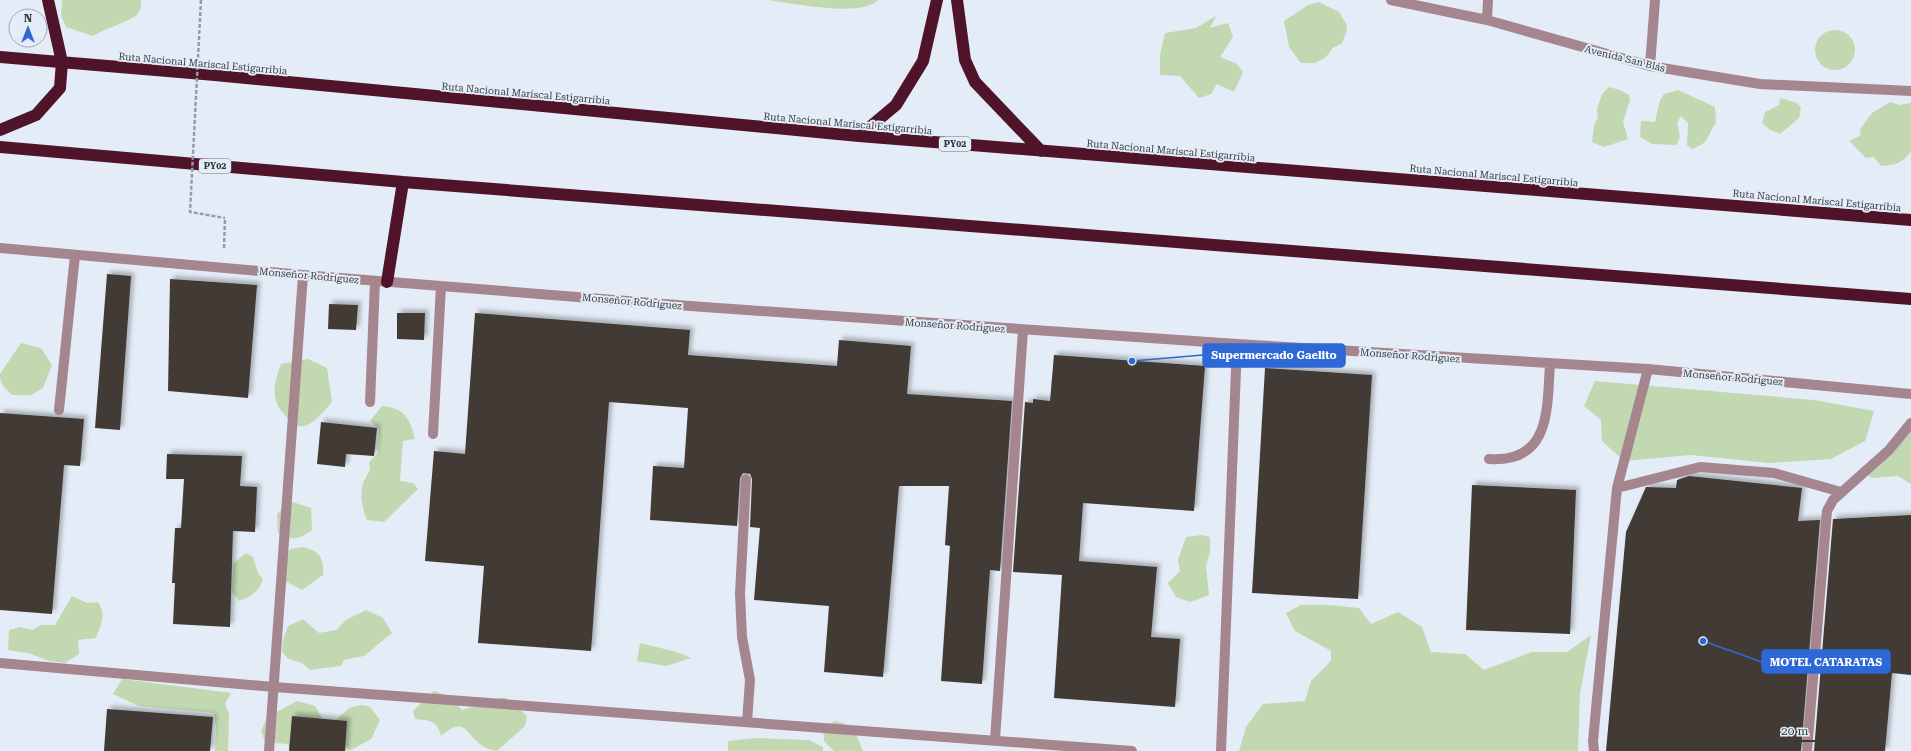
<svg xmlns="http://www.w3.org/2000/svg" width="1911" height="751" font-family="'Roboto Serif',serif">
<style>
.green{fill:#c1d8b0}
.building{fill:#433a34;filter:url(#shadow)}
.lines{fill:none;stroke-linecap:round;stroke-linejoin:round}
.path{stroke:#959ca4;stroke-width:2.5;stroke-dasharray:4 2;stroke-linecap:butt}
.minor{stroke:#a6868e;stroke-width:10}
.highway{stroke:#4f132a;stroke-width:12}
.path-bridge{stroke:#959ca4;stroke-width:2.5;stroke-dasharray:4 2;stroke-linecap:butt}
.labels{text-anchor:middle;stroke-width:4;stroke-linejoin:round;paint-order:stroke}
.shield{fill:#e4edf7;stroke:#6a7076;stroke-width:1}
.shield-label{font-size:9px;font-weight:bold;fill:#363a3e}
.street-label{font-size:10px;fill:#363a3e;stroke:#e4edf7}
.leader{fill:none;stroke:#2d68d6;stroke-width:1.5}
.callout-dot{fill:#2d68d6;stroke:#e4edf7;stroke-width:1.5}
.callout{fill:#2d68d6;stroke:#2d68d6;stroke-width:1.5}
.callout-label{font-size:11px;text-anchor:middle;font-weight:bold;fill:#fff}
</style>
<defs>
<filter id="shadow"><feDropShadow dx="3.5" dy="-3.5" stdDeviation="2" flood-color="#0004"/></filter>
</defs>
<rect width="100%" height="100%" fill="#e4edf7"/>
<path class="green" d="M 62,0 L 141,0 C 141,6 141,11 137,15 C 133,19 101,31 93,36 L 66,27 L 61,15 Z
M 768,0 L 878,0 C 862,18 791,3 768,0 Z
M 1319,2 L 1339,12 L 1347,25 L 1346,33 L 1342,43 L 1333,48 L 1325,58 L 1315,63 L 1301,63 L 1289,47 L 1284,21 L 1308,5 Z
M 1216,16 L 1210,28 L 1228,23 L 1233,37 L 1220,57 L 1237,64 L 1243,72 L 1234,92 L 1217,84 L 1211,94 L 1199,98 L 1180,76 L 1160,75 L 1160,55 L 1165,33 L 1196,28 Z
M1815 50a20 20 0 1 1 40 0a20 20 0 1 1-40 0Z
M 1609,87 L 1620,90 L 1629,95 L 1630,100 L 1623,122 L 1628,139 L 1604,147 L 1592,142 L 1594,126 L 1598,117 L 1597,109 L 1602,94 Z
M 1678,90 L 1715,107 L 1716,123 C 1705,138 1712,141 1692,149 L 1687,145 L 1688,123 L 1681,116 L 1677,123 L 1680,136 L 1677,145 L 1652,144 L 1640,137 L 1641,121 L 1655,122 L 1660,100 L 1664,94 Z
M 1780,98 L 1797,103 L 1801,108 L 1799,118 L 1780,134 L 1770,130 L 1762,123 L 1765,112 L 1779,105 Z
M 1890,102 L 1900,105 L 1911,103 L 1911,151 C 1904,163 1894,165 1881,166 L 1874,157 L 1866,158 L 1849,141 L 1861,135 L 1860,129 L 1872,113 Z
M 21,343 L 41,348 L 52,365 L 43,388 L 31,395 L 12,395 C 5,388 0,385 0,374 Z
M 308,359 L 327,368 L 332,402 C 326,409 314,424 304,426 C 298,428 294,423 290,420 C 269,402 273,387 281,364 Z
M 1595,381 L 1814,400 L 1874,411 L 1865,441 L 1831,459 L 1769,463 L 1691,455 L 1624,461 L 1602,441 L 1601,420 L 1584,406 Z
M 382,406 C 405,408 410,419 415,439 L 403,441 L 400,481 L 413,483 L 418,489 L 384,522 L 367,520 C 360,502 358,487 370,470 L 369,462 L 378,453 L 379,429 L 370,421 Z
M 1911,426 L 1911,484 L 1898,476 L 1872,478 L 1860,470 Z
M 290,501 L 311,508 L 312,530 C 300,539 290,542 278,533 L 277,514 Z
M 1202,535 L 1210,537 L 1210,552 L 1206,566 L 1209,595 L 1190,602 L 1176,597 L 1168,583 L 1180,571 L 1178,560 L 1186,537 Z
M 303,547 C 320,551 324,558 323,575 L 302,590 L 285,581 L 278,562 L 291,549 Z
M 246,553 L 253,557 L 258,573 L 263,579 C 259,592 251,596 239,601 L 232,592 L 233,564 Z
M 72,596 L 87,603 L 98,602 C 107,616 101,623 96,638 L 78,640 L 79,654 L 65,663 L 49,661 L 28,653 L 8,650 L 9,630 L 20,627 L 32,630 L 41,625 L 55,625 Z
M 1301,605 L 1330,605 L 1359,608 L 1371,624 L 1398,612 L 1422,627 L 1431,652 L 1465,654 L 1484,670 L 1532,652 L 1567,652 L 1591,635 L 1580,693 L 1578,751 L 1239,751 L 1246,727 L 1263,704 L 1305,701 L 1311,681 L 1331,661 L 1331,651 L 1295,631 L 1286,613 Z
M 366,610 L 383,618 L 392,633 L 364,656 L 344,660 L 341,666 L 310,670 L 302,663 L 288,659 L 282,651 L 283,640 L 288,626 L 303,619 L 319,633 L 336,630 L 346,620 Z
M 640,643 L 677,652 L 691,658 L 666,666 L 637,661 Z
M 122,679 L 231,693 L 225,704 L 229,714 L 228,751 L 215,751 L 216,726 L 214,713 L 139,706 L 113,694 Z
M 434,691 L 451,697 L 462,710 L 504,697 L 527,716 L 525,726 L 497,751 C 493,750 488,749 484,747 C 465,736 467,714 441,736 C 438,721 429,720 415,719 L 413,711 Z
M 297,701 L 315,706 L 324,722 L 336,720 L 349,708 L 362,705 L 370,707 L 380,720 L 371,739 L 351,750 L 330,748 L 294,751 L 287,744 L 265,742 L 261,731 L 267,717 Z
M 836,721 L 853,727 L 863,751 L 834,751 L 824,741 L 823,726 Z
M 755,738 L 809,740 L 823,747 L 823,751 L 728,751 L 728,741 Z"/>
<path class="building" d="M 107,274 L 131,276 L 120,430 L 95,428 Z
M 170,279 L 257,285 L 248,398 L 168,391 Z
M 329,304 L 358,305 L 356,330 L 328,329 Z
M 397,313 L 425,313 L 424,340 L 397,339 Z
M 475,313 L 690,330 L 688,355 L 837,366 L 839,340 L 911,346 L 907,394 L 1012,401 L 1000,571 L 990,570 L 982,684 L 941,681 L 950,546 L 945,545 L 949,486 L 899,486 L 883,677 L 824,672 L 829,606 L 754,600 L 760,528 L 750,527 L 752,479 L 750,474 L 743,473 L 740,478 L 737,526 L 650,520 L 653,466 L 684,468 L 688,408 L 609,402 L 591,651 L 478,643 L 484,566 L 425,561 L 434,451 L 465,454 Z
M 1054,355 L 1205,366 L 1194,511 L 1083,503 L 1079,561 L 1157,567 L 1151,637 L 1180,639 L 1175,707 L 1054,698 L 1062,575 L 1013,572 L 1025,402 L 1033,403 L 1033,399 L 1050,401 Z
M 1265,368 L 1372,375 L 1358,599 L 1252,593 Z
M 0,413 L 84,419 L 80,466 L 64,465 L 52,614 L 0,610 Z
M 321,422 L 377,428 L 374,456 L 346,454 L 345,467 L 317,464 Z
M 167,454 L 242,456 L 240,486 L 257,487 L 255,532 L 233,531 L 230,627 L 173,624 L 175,583 L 172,583 L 175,528 L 181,528 L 184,479 L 166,479 Z
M 1689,476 L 1802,488 L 1798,521 L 1820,520 L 1801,751 L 1606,751 L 1626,532 L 1646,487 L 1676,488 L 1677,480 Z
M 1472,485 L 1576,490 L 1570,634 L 1466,630 Z
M 1911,515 L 1911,675 L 1892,673 L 1885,751 L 1814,751 L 1833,519 Z
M 107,709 L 213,717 L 210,751 L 104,751 Z
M 292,716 L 347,721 L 345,751 L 289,751 Z"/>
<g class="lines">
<path class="path" d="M 224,248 L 225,218"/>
<path class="minor" d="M 1391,0 L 1487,20 L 1650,66 L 1760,84 L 1911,91
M 1487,20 L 1488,0
M 1650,66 L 1655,0
M 0,248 L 303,275 L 690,306 L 1237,344 L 1648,369 L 1911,394
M 370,402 L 375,281
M 59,410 L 75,255
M 433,434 L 441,286
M 1489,459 C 1551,463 1547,409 1550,363
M 746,479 L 740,594 L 742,637 L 750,680 L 747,722
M 1617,488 L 1700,467 L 1774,473 L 1841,492
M 0,663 L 274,687 L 1132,751
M 995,740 L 1023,330
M 269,751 L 303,275
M 1221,751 L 1237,344
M 1594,751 L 1593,741 L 1617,488 L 1648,369
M 1807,751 L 1827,511 L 1833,500 L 1889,450 L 1911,423"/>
<path class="highway" d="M 957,0 L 965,60 L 975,82 L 1041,151
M 0,57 L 215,75 L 859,136 L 1911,220
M 0,130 L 36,115 L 60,88 L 62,62 L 48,0
M 859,136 L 896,105 L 923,61 L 937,0
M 0,147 L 403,182 L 1911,299
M 387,282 L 403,182"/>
<path class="path-bridge" d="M 201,0 L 190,212 L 225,218"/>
</g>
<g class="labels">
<g class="shield">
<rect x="939" y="137" width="32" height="14" rx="3"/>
<rect x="199" y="159" width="32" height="14" rx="3"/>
</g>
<g class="shield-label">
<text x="955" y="147">PY02</text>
<text x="215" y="169">PY02</text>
</g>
<g class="street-label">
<text transform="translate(1625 58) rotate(14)" y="4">Avenida San Blás</text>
<text transform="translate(203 63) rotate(5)" y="4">Ruta Nacional Mariscal Estigarribia</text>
<text transform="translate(526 93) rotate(5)" y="4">Ruta Nacional Mariscal Estigarribia</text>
<text transform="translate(848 123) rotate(5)" y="4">Ruta Nacional Mariscal Estigarribia</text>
<text transform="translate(1171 150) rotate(5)" y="4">Ruta Nacional Mariscal Estigarribia</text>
<text transform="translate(1494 175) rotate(5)" y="4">Ruta Nacional Mariscal Estigarribia</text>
<text transform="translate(1817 200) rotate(5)" y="4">Ruta Nacional Mariscal Estigarribia</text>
<text transform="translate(309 275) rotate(5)" y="4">Monseñor Rodríguez</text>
<text transform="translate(632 301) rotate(5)" y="4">Monseñor Rodríguez</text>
<text transform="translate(955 325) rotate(4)" y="4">Monseñor Rodríguez</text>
<text transform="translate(1410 355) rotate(4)" y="4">Monseñor Rodríguez</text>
<text transform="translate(1733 377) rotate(5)" y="4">Monseñor Rodríguez</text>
</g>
</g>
<path class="leader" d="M1132 361L1203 355M1703 641L1762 662"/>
<g class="callout-dot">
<circle cx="1132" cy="361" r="4"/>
<circle cx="1703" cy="641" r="4"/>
</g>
<g class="callout">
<rect x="1203" y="344" width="142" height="23" rx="4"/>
<rect x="1762" y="650" width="128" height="23" rx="4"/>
</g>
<g class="callout-label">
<text x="1274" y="359">Supermercado Gaelito</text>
<text x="1826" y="666">MOTEL CATARATAS</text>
</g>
<g transform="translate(28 28)"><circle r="19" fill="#e4edf7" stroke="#9ea5ad"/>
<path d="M0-3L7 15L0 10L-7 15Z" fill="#2d68d6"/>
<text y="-6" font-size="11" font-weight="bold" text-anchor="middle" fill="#363a3e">N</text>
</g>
<path d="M1775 735v6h94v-6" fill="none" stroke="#363a3e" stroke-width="2"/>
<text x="1781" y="735" font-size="12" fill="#363a3e" stroke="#e4edf7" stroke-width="3" paint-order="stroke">20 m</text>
</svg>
